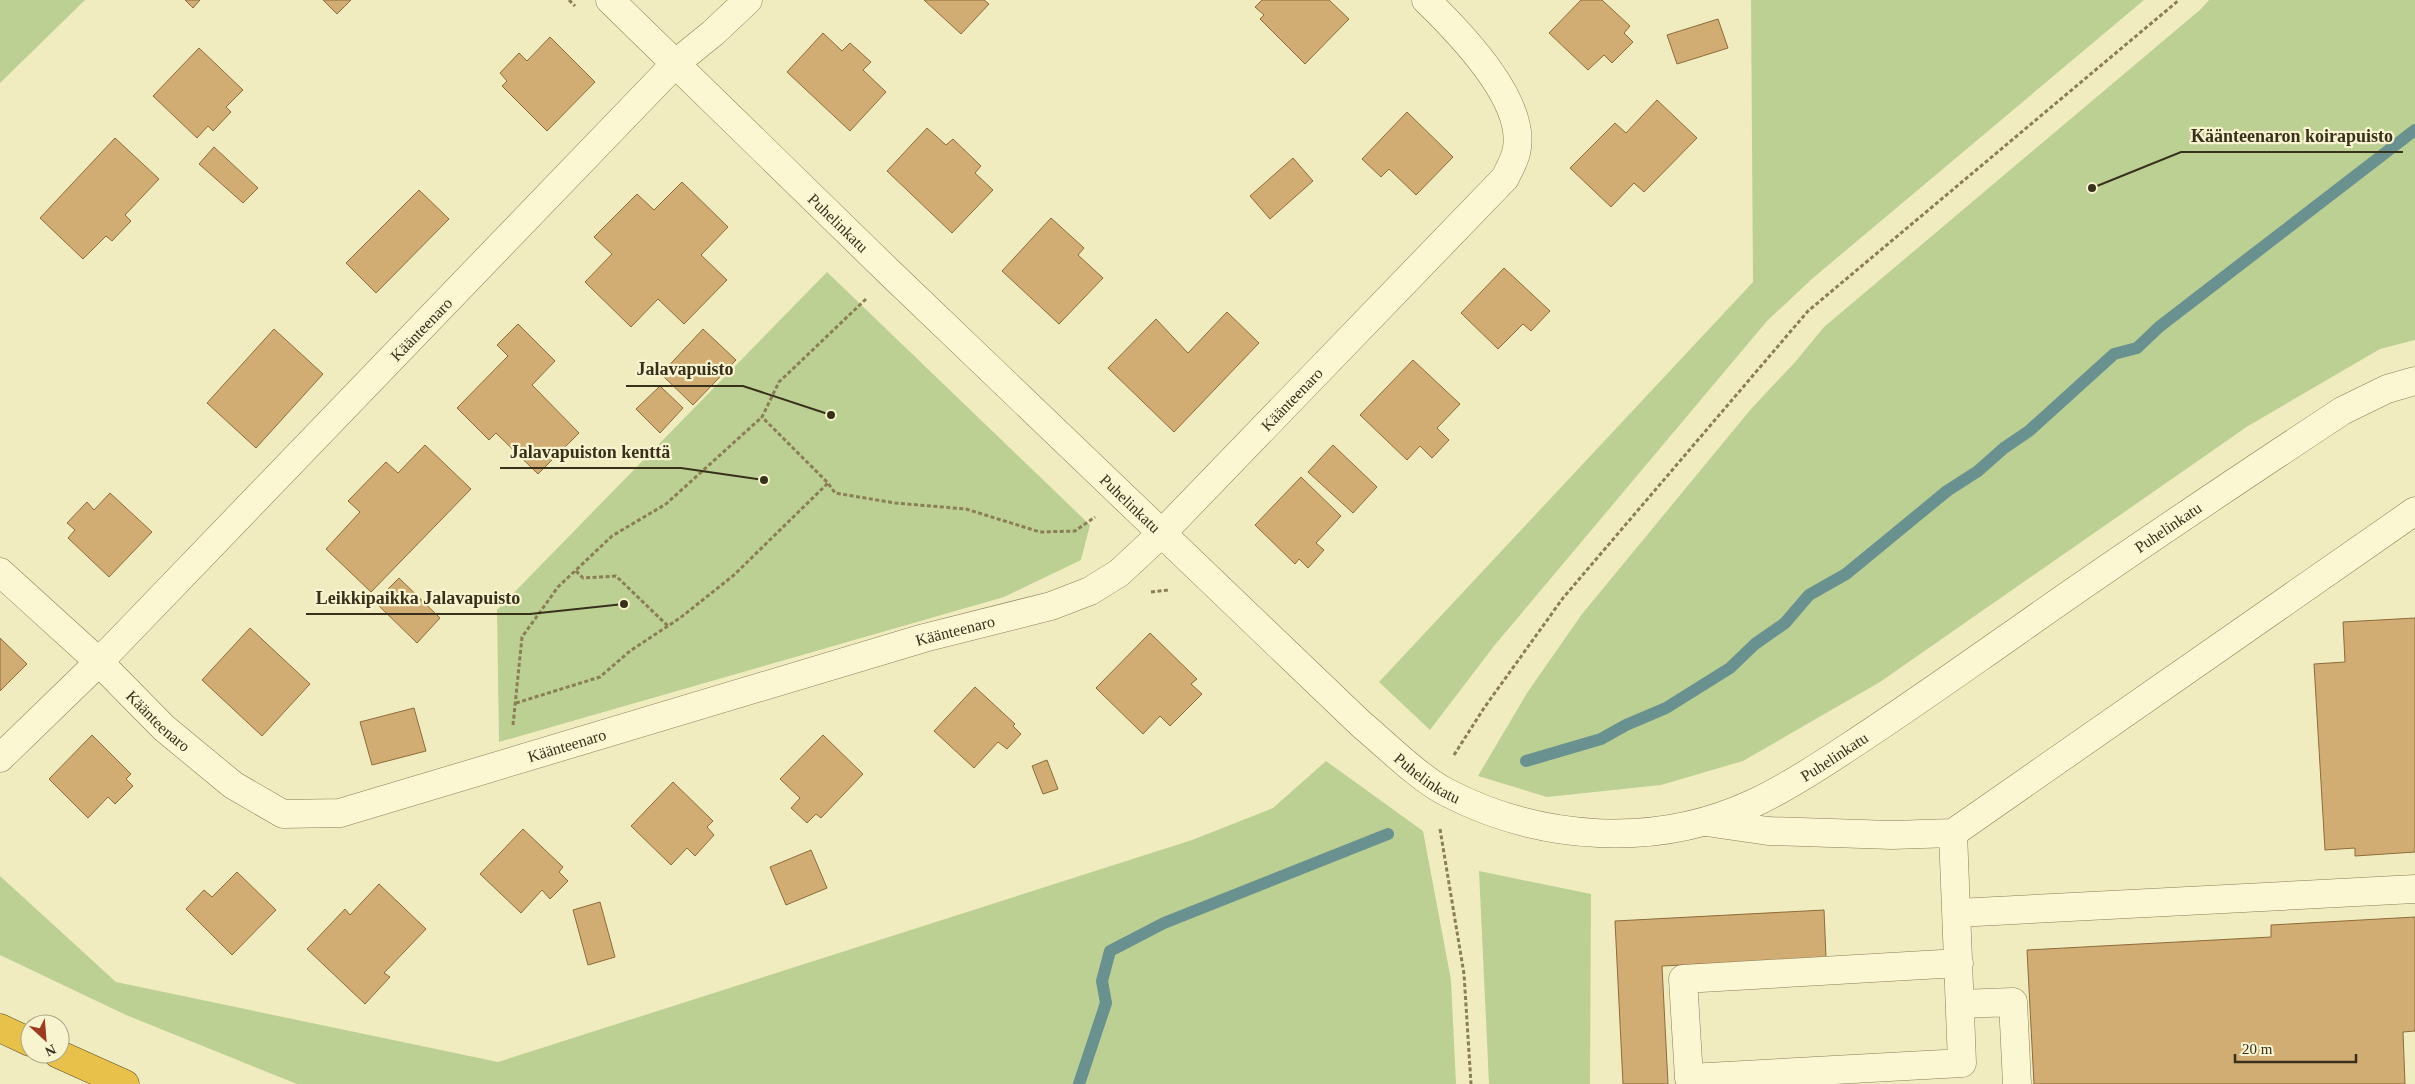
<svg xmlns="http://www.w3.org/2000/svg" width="2415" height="1084" font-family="Georgia,serif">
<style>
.green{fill:#bcd093}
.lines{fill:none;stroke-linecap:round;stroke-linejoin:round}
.stream{stroke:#69918f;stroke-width:12}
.building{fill:#d2ad73;stroke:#8c6b3a}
.minor-casing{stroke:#8b7d56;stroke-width:29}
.highway-casing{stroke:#58492b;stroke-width:29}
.path{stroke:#8b7d56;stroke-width:3;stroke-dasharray:4 2.5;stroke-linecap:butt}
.minor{stroke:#fbf7d3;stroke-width:28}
.highway{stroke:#e7c149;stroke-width:28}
.labels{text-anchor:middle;stroke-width:4.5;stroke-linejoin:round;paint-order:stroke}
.street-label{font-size:16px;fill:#39301c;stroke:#f8f4d0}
.leader{fill:none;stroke:#39301c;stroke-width:2}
.callout-dot{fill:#39301c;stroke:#f8f4d0;stroke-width:2}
.callout-label{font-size:18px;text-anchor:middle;font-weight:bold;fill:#39301c;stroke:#f8f4d0;stroke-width:4.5;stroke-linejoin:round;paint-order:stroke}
</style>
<rect width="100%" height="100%" fill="#f1ecbf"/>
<path class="green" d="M 0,0 L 85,0 L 0,83 Z
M 1751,0 L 2144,0 L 1813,278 L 1767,321 L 1494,646 L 1430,730 L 1379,682 L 1753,282 Z
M 2209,0 L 2415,0 L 2415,340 L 2380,349 L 2248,426 L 1880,682 L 1743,761 L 1661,785 L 1547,797 L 1478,776 L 1527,693 L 1582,614 L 1751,409 L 1796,361 L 1824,327 L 2201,9 Z
M 827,272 L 1090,525 L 1081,560 L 1004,597 L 499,742 L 497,610 Z
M 1326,761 L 1423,831 L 1451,980 L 1456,1084 L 297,1084 L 126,1015 L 0,955 L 0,876 L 116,982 L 498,1062 L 1192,840 L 1273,808 Z
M 1479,871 L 1591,894 L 1590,1084 L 1489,1084 Z"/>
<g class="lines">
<path class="stream" d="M 1526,761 L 1601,739 L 1626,725 L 1666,708 L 1730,668 L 1755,644 L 1785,623 L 1809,595 L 1846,574 L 1947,491 L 1978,471 L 2004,448 L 2029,431 L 2114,354 L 2137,348 L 2159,327 L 2415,130
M 1079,1084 L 1106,1003 L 1102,981 L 1110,951 L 1164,923 L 1388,834"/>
</g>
<path class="building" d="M 185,0 L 200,0 L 193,8 Z
M 323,0 L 351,0 L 337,14 Z
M 924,0 L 984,0 L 989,4 L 961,34 Z
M 1262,0 L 1329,0 L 1349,19 L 1305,64 L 1260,19 L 1264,15 L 1255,7 Z
M 1581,0 L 1602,0 L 1630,26 L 1624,33 L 1633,42 L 1612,63 L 1604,55 L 1588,70 L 1549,33 Z
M 1718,19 L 1728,48 L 1677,64 L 1667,35 Z
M 823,33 L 842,51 L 850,43 L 871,62 L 863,70 L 886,92 L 850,131 L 787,72 Z
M 550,37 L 595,82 L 547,131 L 502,86 L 507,81 L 500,73 L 519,53 L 527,61 Z
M 199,48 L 243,90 L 226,107 L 231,112 L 213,131 L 208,126 L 197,138 L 153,96 Z
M 1657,100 L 1697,138 L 1644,192 L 1634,183 L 1611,207 L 1570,168 L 1615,123 L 1626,133 Z
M 1407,112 L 1453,157 L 1416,195 L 1389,169 L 1381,177 L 1362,159 Z
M 927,128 L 946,145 L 953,139 L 981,166 L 975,173 L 993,190 L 952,233 L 887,171 Z
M 115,138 L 159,179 L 125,215 L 131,221 L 112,241 L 106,236 L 83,259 L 40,218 Z
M 214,147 L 258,188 L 243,203 L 199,164 Z
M 1293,158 L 1313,181 L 1270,219 L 1250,196 Z
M 682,182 L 728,227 L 701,255 L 727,280 L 684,324 L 658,299 L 631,327 L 585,282 L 612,254 L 594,237 L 637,194 L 654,210 Z
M 419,190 L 449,219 L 376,293 L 346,263 Z
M 1051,218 L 1084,248 L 1078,255 L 1103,278 L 1059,324 L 1002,271 Z
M 1504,268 L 1550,311 L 1531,331 L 1523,324 L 1498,349 L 1461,313 Z
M 1227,312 L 1259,343 L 1174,432 L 1108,368 L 1156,319 L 1188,353 Z
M 518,324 L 555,361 L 532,385 L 579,433 L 538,474 L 496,433 L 489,440 L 457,408 L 508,356 L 497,345 Z
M 274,329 L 323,374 L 256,448 L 207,403 Z
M 703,329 L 736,360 L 693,405 L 661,374 Z
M 1413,360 L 1460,404 L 1437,428 L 1449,440 L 1432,458 L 1420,446 L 1407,460 L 1360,415 Z
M 660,386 L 683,408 L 660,433 L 636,409 Z
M 425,445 L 471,489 L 371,592 L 326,549 L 360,512 L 348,501 L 386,462 L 398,473 Z
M 1333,445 L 1377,487 L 1353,513 L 1308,472 Z
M 1301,477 L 1341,516 L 1316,543 L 1324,550 L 1308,568 L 1299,559 L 1295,564 L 1255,525 Z
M 110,493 L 152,532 L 109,577 L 68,538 L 75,530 L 67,523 L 87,502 L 94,510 Z
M 399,578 L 440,618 L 417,643 L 375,602 Z
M 2415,618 L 2415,852 L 2355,856 L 2355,848 L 2325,850 L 2314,664 L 2345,662 L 2343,622 Z
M 250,628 L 310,684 L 262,736 L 202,680 Z
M 1150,633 L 1197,679 L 1191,684 L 1202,694 L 1170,726 L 1160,716 L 1143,734 L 1096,688 Z
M 0,638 L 27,664 L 0,691 Z
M 975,687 L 1015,724 L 1013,726 L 1021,734 L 1007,749 L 998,742 L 974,768 L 934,731 Z
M 414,708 L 426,751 L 372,765 L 360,722 Z
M 92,735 L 131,774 L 126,779 L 133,786 L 115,804 L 108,797 L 88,818 L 49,779 Z
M 823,735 L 863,774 L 821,818 L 816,814 L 807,823 L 791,808 L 800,798 L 780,779 Z
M 1047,760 L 1058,789 L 1043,794 L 1032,766 Z
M 673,782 L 713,821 L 707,827 L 714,835 L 695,856 L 687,848 L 671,865 L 631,826 Z
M 523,829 L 563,867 L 559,872 L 568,881 L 550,899 L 542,890 L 521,913 L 480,874 Z
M 811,850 L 827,888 L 786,905 L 770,867 Z
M 237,872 L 276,910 L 232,955 L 186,909 L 204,890 L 212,897 Z
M 379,884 L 426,929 L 384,973 L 390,977 L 365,1004 L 307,949 L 345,909 L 350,915 Z
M 600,902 L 615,957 L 588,965 L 573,910 Z
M 1824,910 L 1826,958 L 1662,966 L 1668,1084 L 1623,1084 L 1615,921 Z
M 2415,917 L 2415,1031 L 2403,1032 L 2405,1084 L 2034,1084 L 2027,950 L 2271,937 L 2271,925 Z"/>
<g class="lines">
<g class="minor-casing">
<g id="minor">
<path id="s1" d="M 610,0 L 888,271 L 1361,724 C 1385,744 1419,778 1446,792 C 1540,841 1656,849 1754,803 C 1786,788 1817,768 1847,748 C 1904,711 1960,671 2016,632 C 2123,556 2233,483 2342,411 L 2387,389 L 2415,381"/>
<path id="s2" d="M 748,0 L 713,33 L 676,63 L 99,662 L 164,728 L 233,785 L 283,814 L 340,813 L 924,638 L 1051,606 L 1090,591 L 1119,573 L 1163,532 L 1505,178 C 1509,170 1514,161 1516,153 C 1529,103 1459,32 1426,0"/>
<path d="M 0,572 L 99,662 L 0,758"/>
<path d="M 1706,822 L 1768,831 L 1892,835 L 1953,833 L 2415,511"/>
<path d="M 1953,833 L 1962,1063 L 1689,1078 L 1683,979 L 1959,963"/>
<path d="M 1957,913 L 2415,889"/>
<path d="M 1960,1004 L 2013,1002 L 2017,1084"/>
</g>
</g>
<g class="highway-casing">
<path id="highway" d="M 0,1028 L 30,1042
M 58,1054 L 125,1084"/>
</g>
<path class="path" d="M 569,0 L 575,6
M 866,299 L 779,382 L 762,417 L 828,483 L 835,493 L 895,503 L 966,509 L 1040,532 L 1075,531 L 1095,517
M 576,571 L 583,578 L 616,576 L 668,626
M 1151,592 L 1169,590
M 516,703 L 600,677 L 630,651 L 680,618 L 734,575 L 828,483
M 513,725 L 522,637 L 558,587 L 612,536 L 666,504 L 762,417
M 1454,755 L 1484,708 L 1563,598 L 1808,311 L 2179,0
M 1440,829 L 1464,974 L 1471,1084"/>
<use href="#minor" class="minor"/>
<use href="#highway" class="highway"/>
</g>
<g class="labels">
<g class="street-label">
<text dy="6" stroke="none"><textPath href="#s1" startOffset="319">Puhelinkatu</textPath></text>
<text transform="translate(421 329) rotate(-46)" y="6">Käänteenaro</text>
<text dy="6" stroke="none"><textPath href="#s2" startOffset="2286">Käänteenaro</textPath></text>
<text dy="6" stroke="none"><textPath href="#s1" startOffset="724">Puhelinkatu</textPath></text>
<text dy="6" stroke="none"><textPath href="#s1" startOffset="1969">Puhelinkatu</textPath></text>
<text dy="6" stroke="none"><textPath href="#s2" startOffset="1866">Käänteenaro</textPath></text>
<text dy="6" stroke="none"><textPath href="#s2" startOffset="1011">Käänteenaro</textPath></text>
<text dy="6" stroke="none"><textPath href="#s2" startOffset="1461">Käänteenaro</textPath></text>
<text dy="6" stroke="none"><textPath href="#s1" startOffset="1564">Puhelinkatu</textPath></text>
<text dy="6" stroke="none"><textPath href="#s1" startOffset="1129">Puhelinkatu</textPath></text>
</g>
</g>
<path class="leader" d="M2092 188L2181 152H2403M831 415L743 386H626M764 480L681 468H500M624 604L530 614H306"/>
<g class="callout-dot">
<circle cx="2092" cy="188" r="5"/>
<circle cx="831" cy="415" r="5"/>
<circle cx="764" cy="480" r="5"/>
<circle cx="624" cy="604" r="5"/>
</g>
<g class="callout-label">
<text x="2292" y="142">Käänteenaron koirapuisto</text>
<text x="685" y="375">Jalavapuisto</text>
<text x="590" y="458">Jalavapuiston kenttä</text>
<text x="418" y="604">Leikkipaikka Jalavapuisto</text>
</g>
<g transform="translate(45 1039) rotate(154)"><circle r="24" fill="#f8f4d0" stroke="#aca688"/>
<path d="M0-4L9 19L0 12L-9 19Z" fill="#9e3a22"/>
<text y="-8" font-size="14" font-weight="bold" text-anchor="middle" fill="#39301c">N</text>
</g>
<path d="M2235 1054v8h121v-8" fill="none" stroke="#39301c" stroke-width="2.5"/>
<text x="2242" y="1054" font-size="15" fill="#39301c" stroke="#f8f4d0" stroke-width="4" paint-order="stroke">20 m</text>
</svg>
